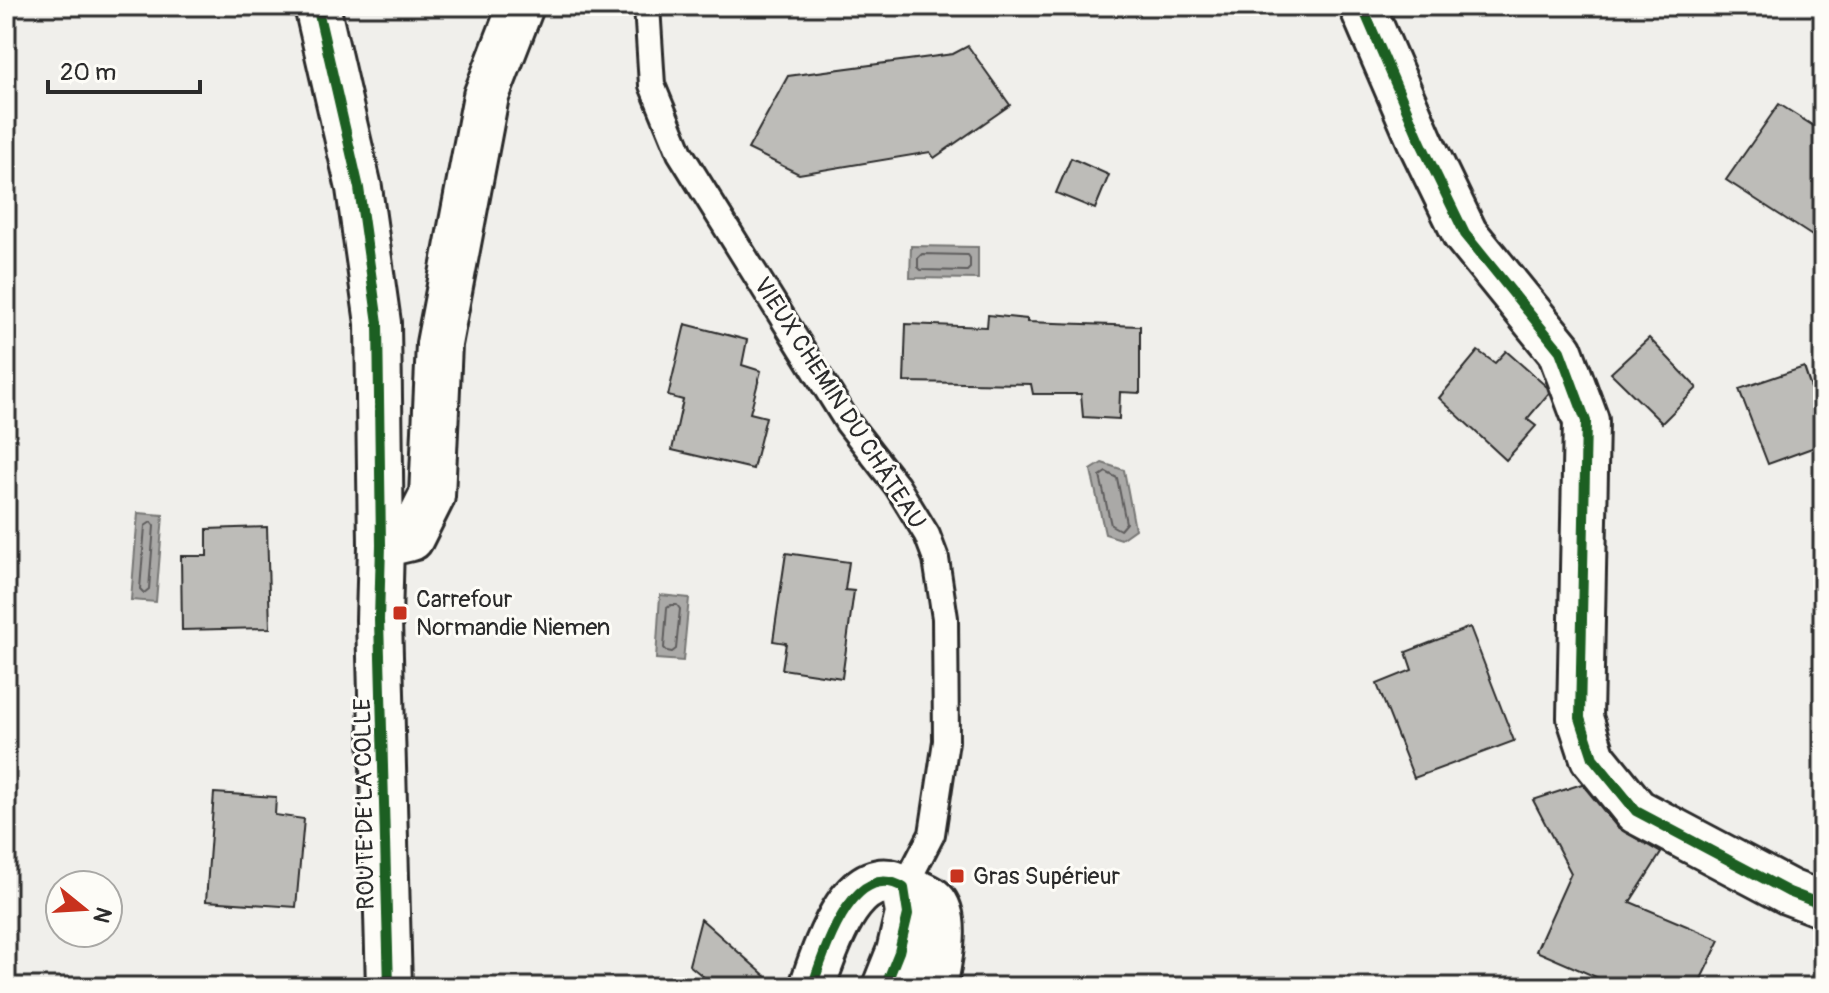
<svg xmlns="http://www.w3.org/2000/svg" width="1829" height="993" font-family="Pangolin,sans-serif">
<style>
.water{fill:#aaa9a7;stroke:#777775;stroke-width:2}
.lines{fill:none;stroke-linecap:round;stroke-linejoin:round}
.shore{stroke:#5e5d5d;stroke-width:2}
.building{fill:#bdbcb8;stroke:#2b2b2b;stroke-width:2}
.lane-casing{stroke:#2b2b2b;stroke-width:30}
.street-casing{stroke:#2b2b2b;stroke-width:50}
.lane{stroke:#fdfcf7;stroke-width:24}
.street{stroke:#fdfcf7;stroke-width:44}
.cycleway-casing{stroke:#fdfcf7;stroke-width:15}
.cycleway{stroke:#1b5e20;stroke-width:10}
.poi-dot{fill:#c8321e;stroke:#fdfcf7;stroke-width:3}
.labels{text-anchor:middle;stroke-width:6;stroke-linejoin:round;paint-order:stroke}
.street-label{font-size:24px;fill:#2b2b2b;stroke:#fdfcf7}
.poi-label{font-size:24px;fill:#2b2b2b;stroke:#fdfcf7;text-anchor:start}
</style>
<rect width="100%" height="100%" fill="#f0efeb"/>
<filter id="ink" filterUnits="userSpaceOnUse"><feTurbulence type="fractalNoise" baseFrequency=".0125" numOctaves="2"/><feDisplacementMap in="SourceGraphic" scale="16" xChannelSelector="R" yChannelSelector="G"/><feConvolveMatrix kernelMatrix="1 2 1 2 8 2 1 2 1" color-interpolation-filters="sRGB"/></filter>
<g filter="url(#ink)">
<path class="water" d="M 911,246 L 978,247 L 978,279 L 910,278 Z
M 1102,463 L 1124,470 L 1135,529 L 1121,539 L 1105,534 L 1091,470 Z
M 138,513 L 163,515 L 156,602 L 131,600 Z
M 660,595 L 689,598 L 683,661 L 656,659 Z"/>
<g class="lines">
<path class="shore" d="M 922,254 L 968,255 L 970,258 L 970,268 L 967,271 L 921,270 L 918,267 L 918,258 Z
M 1106,472 L 1117,478 L 1126,523 L 1120,530 L 1111,525 L 1100,476 Z
M 151,522 L 154,526 L 149,589 L 144,593 L 140,589 L 145,526 Z
M 671,605 L 677,605 L 680,609 L 676,649 L 672,652 L 667,651 L 664,648 L 667,608 Z"/>
</g>
<path class="building" d="M 968,46 L 1010,105 L 934,158 L 930,152 L 799,174 L 748,149 L 788,76 L 953,54 Z
M 1779,104 L 1823,132 L 1823,243 L 1726,180 Z
M 1071,158 L 1109,175 L 1095,209 L 1056,193 Z
M 988,315 L 1027,319 L 1027,322 L 1140,326 L 1140,393 L 1120,392 L 1119,419 L 1083,417 L 1081,394 L 1033,394 L 1031,384 L 904,382 L 906,324 L 987,327 Z
M 685,324 L 747,340 L 742,365 L 761,371 L 750,413 L 766,417 L 753,469 L 672,450 L 683,400 L 668,396 Z
M 1649,338 L 1697,388 L 1662,423 L 1611,373 Z
M 1478,351 L 1495,363 L 1506,351 L 1547,387 L 1549,393 L 1527,419 L 1536,426 L 1506,460 L 1439,398 Z
M 1804,367 L 1823,424 L 1823,444 L 1768,464 L 1739,389 Z
M 267,527 L 270,628 L 182,630 L 181,556 L 207,556 L 207,529 Z
M 786,553 L 849,562 L 845,590 L 854,591 L 842,678 L 782,669 L 786,643 L 773,641 Z
M 1470,627 L 1514,741 L 1414,778 L 1377,684 L 1412,670 L 1406,652 Z
M 1582,784 L 1617,827 L 1661,853 L 1630,902 L 1720,940 L 1697,987 L 1619,987 L 1536,951 L 1571,873 L 1533,800 Z
M 214,793 L 276,797 L 275,815 L 304,819 L 296,907 L 206,901 Z
M 701,919 L 778,987 L 716,987 L 689,965 Z"/>
<g class="lines">
<g class="lane-casing">
<path id="lane" d="M 647,6 L 652,85 L 680,153 L 848,423 L 897,486 L 927,535 L 936,559 L 945,618 L 946,741 L 932,834 L 904,888"/>
</g>
<g class="street-casing">
<path id="street" d="M 317,6 L 359,188 L 378,323 L 381,545 L 379,620 L 389,987
M 1362,6 L 1421,143 L 1465,234 L 1560,351 L 1586,421 L 1580,718 L 1593,758 L 1636,811 L 1789,892 L 1823,905
M 381,545 L 411,538 L 432,496 L 439,344 L 486,96 L 521,6
M 904,888 C 912,891 927,895 933,901 C 950,918 938,966 934,987
M 812,987 C 824,953 853,856 904,888 L 908,914 L 899,952 L 885,987"/>
</g>
<use href="#lane" class="lane"/>
<use href="#street" class="street"/>
<g class="cycleway-casing">
<path id="cycleway" d="M 317,6 L 359,188 L 378,323 L 381,545 L 379,620 L 389,987
M 1362,6 L 1421,143 L 1465,234 L 1560,351 L 1586,421 L 1580,718 L 1593,758 L 1636,811 L 1789,892 L 1823,905
M 812,987 C 824,953 853,856 904,888 L 908,914 L 899,952 L 885,987"/>
</g>
<use href="#cycleway" class="cycleway"/>
</g>
</g>
<g class="poi-dot">
<rect x="392" y="605" width="16" height="16" rx="4"/>
<rect x="949" y="868" width="16" height="16" rx="4"/>
</g>
<g class="labels">
<g class="street-label">
<text transform="translate(840 403) rotate(57)" y="8">VIEUX CHEMIN DU CHÂTEAU</text>
<text transform="translate(364 804) rotate(-91)" y="8">ROUTE DE LA COLLE</text>
</g>
<g class="poi-label">
<text x="416" y="607">Carrefour<tspan x="416" dy="28">Normandie Niemen</tspan></text>
<text x="973" y="884">Gras Supérieur</text>
</g>
</g>
<rect width="1829" height="993" fill="none" stroke="#fdfcf7" stroke-width="32"/>
<rect x="16" y="16" width="1797" height="961" fill="none" stroke="#2b2b2b" stroke-width="3" filter="url(#ink)"/>
<g transform="translate(84 909) rotate(108)"><circle r="38" fill="#fdfcf7" stroke="#a9a8a5" stroke-width="2"/>
<path d="M0-6L14 30L0 20L-14 30Z" fill="#c8321e"/>
<text y="-12" font-size="22" font-weight="bold" text-anchor="middle" fill="#2b2b2b">N</text>
</g>
<path d="M48 80v12h152v-12" fill="none" stroke="#2b2b2b" stroke-width="4"/>
<text x="60" y="80" font-size="24" fill="#2b2b2b" stroke="#fdfcf7" stroke-width="6" paint-order="stroke">20 m</text>
</svg>
